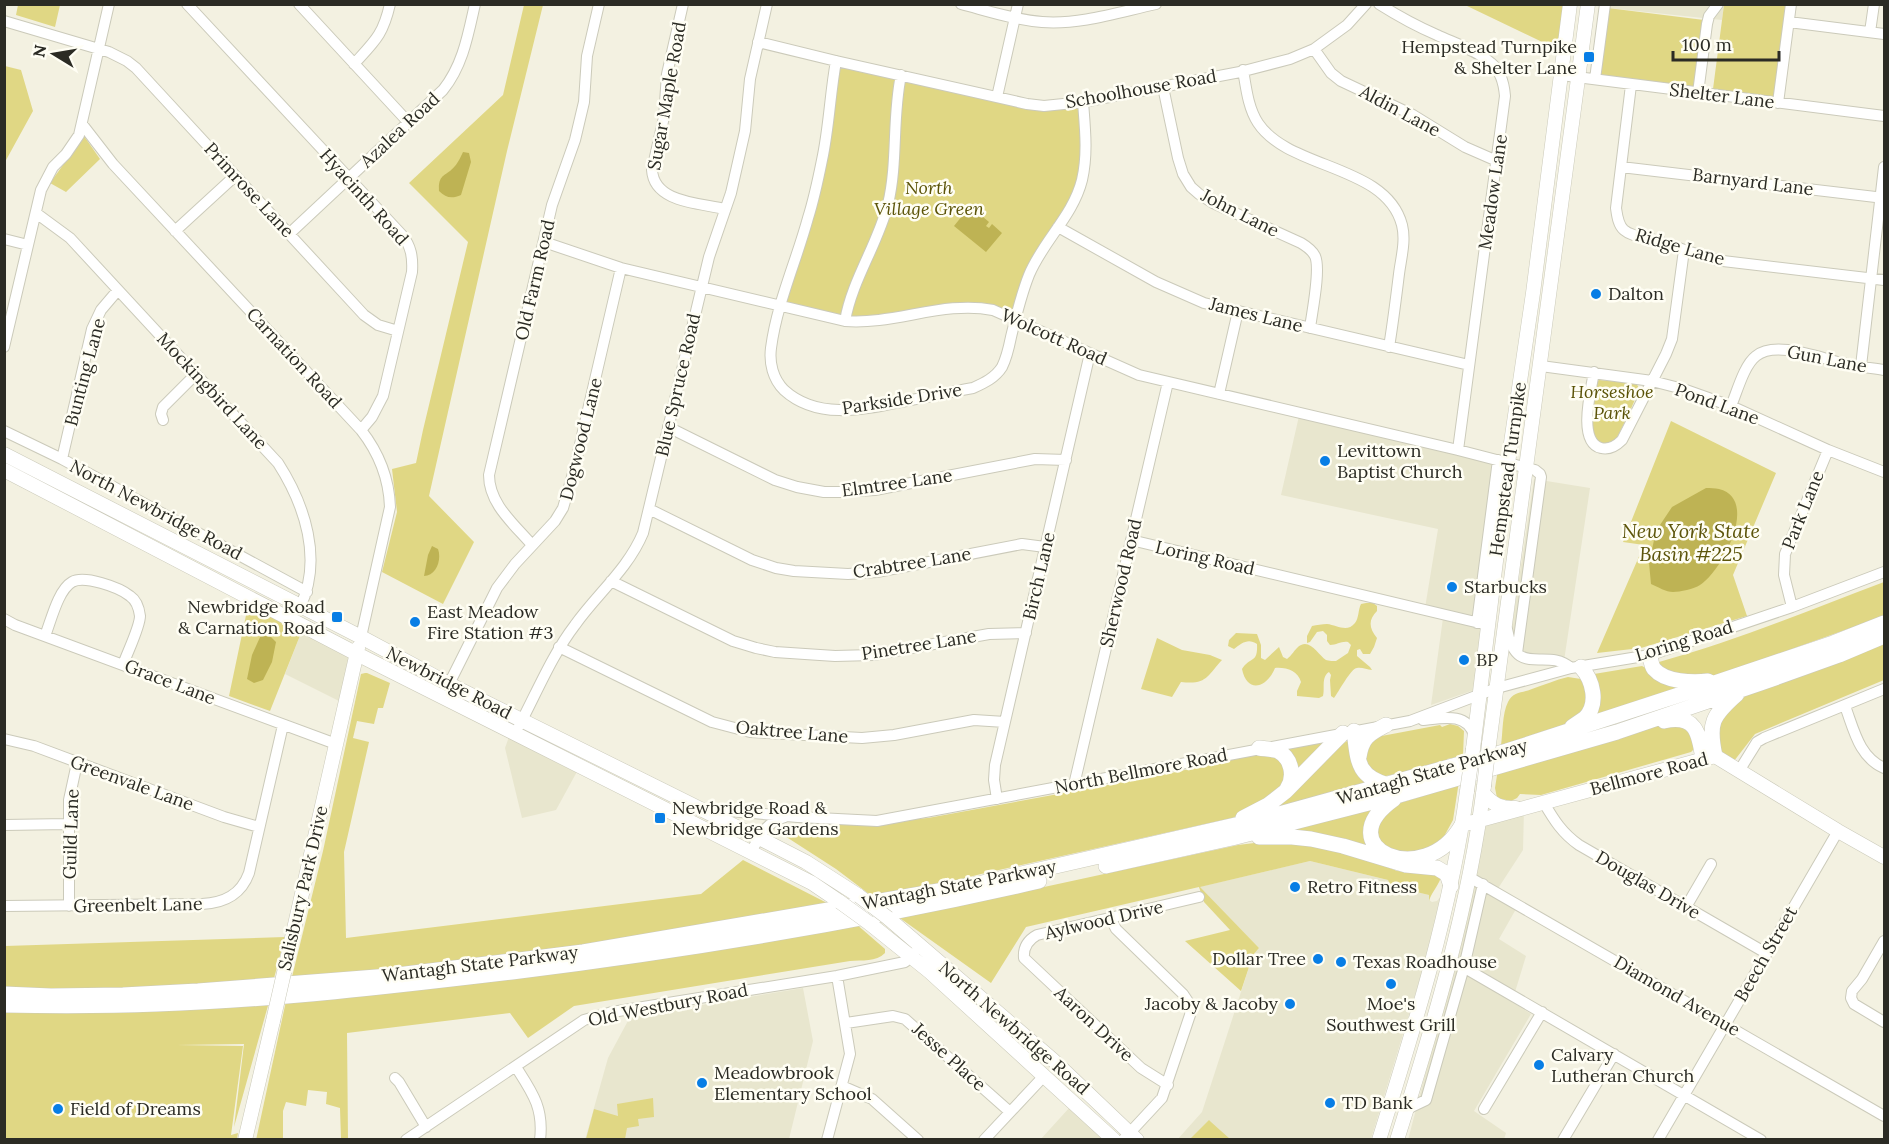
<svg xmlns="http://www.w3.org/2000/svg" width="1889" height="1144" font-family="Lora,serif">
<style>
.built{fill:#e8e6ce}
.green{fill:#e0d784}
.water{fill:#beb354}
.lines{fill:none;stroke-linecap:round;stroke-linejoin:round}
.minor-casing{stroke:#cbcaba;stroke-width:12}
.major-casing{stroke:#cbcaba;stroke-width:15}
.highway-casing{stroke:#cbcaba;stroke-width:16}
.minor{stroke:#fff;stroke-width:10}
.major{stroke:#fff;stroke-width:14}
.highway{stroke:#fff;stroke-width:15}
.major-bridge-casing{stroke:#cbcaba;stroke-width:15;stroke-linecap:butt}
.major-bridge{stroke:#fff;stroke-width:14}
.poi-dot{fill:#087ee5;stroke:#fffef4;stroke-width:2}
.labels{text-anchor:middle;stroke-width:5;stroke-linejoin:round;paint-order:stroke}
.poi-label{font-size:18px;fill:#2b2b24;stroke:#fffef4;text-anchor:start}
.street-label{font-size:18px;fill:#2b2b24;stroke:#fffef4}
.park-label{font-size:18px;font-style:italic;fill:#5b5307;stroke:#fffef4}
.water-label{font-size:20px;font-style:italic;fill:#5d550b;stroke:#fffef4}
</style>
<rect width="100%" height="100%" fill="#f3f1e1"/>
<path class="built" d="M 1608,4 L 1724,5 L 1722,20 L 1608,8 Z
M 1299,416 L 1503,465 L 1474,690 L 1431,705 L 1443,618 L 1424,614 L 1438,529 L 1281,495 Z
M 1534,479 L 1590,488 L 1564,661 L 1508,652 Z
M 303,628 L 351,657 L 341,702 L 285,674 Z
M 510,734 L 579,768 L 556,810 L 522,818 L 505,748 Z
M 1524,810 L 1523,850 L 1497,890 L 1520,902 L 1499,939 L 1526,956 L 1512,1002 L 1531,1014 L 1474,1111 L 1506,1133 L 1504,1139 L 1408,1140 L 1473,891 L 1483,824 Z
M 1310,861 L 1388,880 L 1391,886 L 1429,895 L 1429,900 L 1432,902 L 1437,901 L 1442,895 L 1426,959 L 1371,1139 L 1177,1140 L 1202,1112 L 1253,955 L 1259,948 L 1199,887 Z
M 803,988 L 813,1041 L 789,1139 L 585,1140 L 608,1058 L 630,1017 Z
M 1070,1107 L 1106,1140 L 1040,1140 Z"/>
<path class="green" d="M 18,5 L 60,5 L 55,27 L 16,15 Z
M 524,5 L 543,5 L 507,151 L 429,496 L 474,542 L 443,604 L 382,572 L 397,512 L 392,469 L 416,463 L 423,430 L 468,242 L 409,183 L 503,95 Z
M 1465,5 L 1564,5 L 1559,50 Z
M 1724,5 L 1787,5 L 1775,97 L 1713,89 Z
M 1608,8 L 1704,20 L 1695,90 L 1599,78 Z
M 836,61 L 1029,104 L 1082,103 L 1082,179 L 1039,255 L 1016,318 L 984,307 L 859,324 L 781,307 L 809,220 Z
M 5,66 L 21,70 L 33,111 L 5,162 Z
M 84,136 L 100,159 L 66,192 L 50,183 Z
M 1599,380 L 1636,383 C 1639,388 1639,387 1638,392 C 1637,396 1618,438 1615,440 C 1611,445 1604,444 1597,443 L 1589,431 L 1597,381 Z
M 1671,421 L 1776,473 L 1733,575 L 1747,616 L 1641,648 L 1597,653 L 1644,545 L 1623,542 Z
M 1884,582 L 1884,616 L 1719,675 L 1691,677 L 1661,672 L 1656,665 L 1659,662 C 1736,641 1810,610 1884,582 Z
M 249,601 L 303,628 L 270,711 L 229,696 Z
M 1366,603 L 1373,603 L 1377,606 L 1377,611 C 1368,620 1369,628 1377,638 L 1374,647 L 1370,654 L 1363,654 L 1360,649 L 1357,650 L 1357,656 L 1370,667 L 1372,670 C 1367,670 1362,667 1357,668 C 1351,668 1338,693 1334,698 L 1331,696 L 1330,680 L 1331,675 L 1329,672 C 1321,677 1325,688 1323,696 L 1319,698 L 1297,696 L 1297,691 L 1301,682 C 1298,671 1286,667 1275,668 C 1267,688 1247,694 1242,669 C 1250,656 1258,664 1257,644 C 1248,638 1242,643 1234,649 L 1228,646 L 1229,640 L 1236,633 L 1257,634 L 1261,645 L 1261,658 L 1265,660 L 1279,647 L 1283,657 L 1287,659 C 1292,655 1293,652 1297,648 C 1309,636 1318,655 1326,660 C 1328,661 1335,661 1336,661 L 1348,653 L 1351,645 L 1348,642 C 1341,641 1337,645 1330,645 L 1327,641 L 1327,635 L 1323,631 L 1317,632 L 1310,642 L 1307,643 L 1307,636 L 1312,626 C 1317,625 1322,624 1327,624 C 1337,625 1347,633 1355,623 C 1359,618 1358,610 1361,604 Z
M 1157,638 L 1182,650 L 1210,655 L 1222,660 C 1207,676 1207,685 1181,682 L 1172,697 L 1141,689 Z
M 1884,643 L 1884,680 L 1755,734 L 1734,761 L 1722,752 L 1716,744 L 1721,713 L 1736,699 Z
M 1642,666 L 1684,688 L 1581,724 L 1594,674 Z
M 365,673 L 367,673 L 390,683 L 383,708 L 378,708 L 374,724 L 357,721 L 353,738 L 369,742 L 344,852 L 346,938 L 701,894 L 743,860 L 831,905 L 585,946 L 291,981 L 323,851 L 361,674 Z
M 1568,677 L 1581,679 L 1589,694 L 1581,717 L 1566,724 L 1501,745 C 1503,732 1502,714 1508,702 C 1513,691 1523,693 1532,689 C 1544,685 1555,680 1568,677 Z
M 1668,722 L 1678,722 L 1694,737 L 1694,749 L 1691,752 L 1541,795 L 1520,794 L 1517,798 L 1511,801 L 1497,798 L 1495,788 L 1498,769 Z
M 1450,724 L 1458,726 L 1464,731 L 1463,756 L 1447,759 L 1447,764 L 1386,776 C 1370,776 1369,769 1362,756 L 1371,738 L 1440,725 L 1442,727 Z
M 1347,741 L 1351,741 L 1369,783 L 1276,811 L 1269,808 L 1324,756 Z
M 1322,742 L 1323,744 L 1297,773 L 1285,749 Z
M 1258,754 L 1275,755 L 1287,769 L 1283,789 L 1251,810 L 1232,818 L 981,874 L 894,896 L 873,897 L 836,869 L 774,829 L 777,826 L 799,828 L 928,818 L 1162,775 Z
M 1459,781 L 1453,820 L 1441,842 L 1410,856 L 1380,847 L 1375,821 L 1393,805 L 1423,796 Z
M 1374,806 L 1370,848 L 1292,830 Z
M 1271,841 L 1352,852 L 1397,871 L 1430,873 L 1441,875 C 1441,883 1432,891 1429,901 L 1429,895 L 1391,886 L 1388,880 L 1310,861 L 1200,887 L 1259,948 L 1253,955 L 1241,991 L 1185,941 L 1230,930 L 1204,902 L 1199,887 L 1026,927 L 991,983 L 897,916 L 1021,892 L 1238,845 Z
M 855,923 L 885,949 L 885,953 C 876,962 862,960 850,961 L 574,1006 L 528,1038 L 510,1013 L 347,1033 L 348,1139 L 341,1139 L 340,1108 L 326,1104 L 327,1092 L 308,1090 L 306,1106 L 286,1102 L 283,1111 L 283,1139 L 256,1140 L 286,1001 Z
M 285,937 L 273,982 L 150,988 L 5,989 L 5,946 Z
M 269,1002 L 234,1127 L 244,1044 L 177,1045 L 243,1046 L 231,1135 L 238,1133 L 237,1139 L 5,1140 L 5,1010 Z
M 653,1098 L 654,1117 L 638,1119 L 639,1126 L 627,1128 L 625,1139 L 586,1139 L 594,1109 L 618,1116 L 617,1104 Z
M 1209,1120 L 1211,1122 L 1230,1139 L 1190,1139 Z"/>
<path class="water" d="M 463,152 L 469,153 L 471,162 L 461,195 C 452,199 446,198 439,191 C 438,173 446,177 455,166 C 458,163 461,156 463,152 Z
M 970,206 L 989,222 L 986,226 L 989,228 L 992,224 L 1002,233 L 986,252 L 954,226 Z
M 1706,488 C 1710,488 1715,488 1719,489 C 1760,499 1722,571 1700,585 C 1694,589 1680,592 1673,592 C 1666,592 1658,587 1651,584 L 1649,563 L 1656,531 L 1672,507 Z
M 432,546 L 438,549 C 442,560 436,576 424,576 L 428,555 Z
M 261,635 L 271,637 L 276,642 L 272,662 L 263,680 L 254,683 L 247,679 L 252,655 Z"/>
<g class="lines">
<g class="minor-casing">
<path id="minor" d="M 187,4 L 402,235 C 411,246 413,257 412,272 L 383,396 L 372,417 L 361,430
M 299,4 L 409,123
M 683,4 L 667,74 L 664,117 L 652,170 C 654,203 700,203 725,209
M 961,4 C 988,11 1015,20 1042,22 C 1080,25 1119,12 1156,4
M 1379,4 C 1398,16 1416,26 1437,35 C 1454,43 1476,50 1491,63 C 1501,71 1504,84 1505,96 L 1458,450
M 4,21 L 109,52 L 127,61 L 136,68 L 364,315 L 378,325 L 398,331
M 1789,22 L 1884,34
M 1870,32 L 1874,4
M 758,42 L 836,61 L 1027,104 L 1044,106 L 1083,102 L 1240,72 L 1290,59 L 1314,49 L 1347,25 L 1366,4
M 1314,49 L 1331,73 L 1341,81 L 1413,115 L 1465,147 L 1497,161
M 836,61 C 830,94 829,128 822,160 C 818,180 814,199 808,218 C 796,262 777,303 771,348 C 769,363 773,379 784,390 C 818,421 866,409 906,401 C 928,397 950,392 973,388 C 984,383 995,378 1002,367 C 1007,357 1009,347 1011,337 C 1016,316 1021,295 1029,275 C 1043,241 1073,216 1082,180 C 1088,154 1085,128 1083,102
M 354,64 C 375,41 383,35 390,4
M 1243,70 C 1246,87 1248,108 1258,123 C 1289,170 1386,164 1402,225 C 1406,241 1401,258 1399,274 C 1396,298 1393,323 1389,347
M 1561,75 L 1884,116
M 1595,79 L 1605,4
M 1631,85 L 1616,208 C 1617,215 1618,225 1624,230 C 1632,237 1645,237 1655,240 C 1678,247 1700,257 1723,261 L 1884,280
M 1163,87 L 1178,158 L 1183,174 L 1191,187 L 1199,194 L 1213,203 L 1301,243 C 1306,246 1312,250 1315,256 C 1321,269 1312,312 1310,328
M 1698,93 L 1707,24 L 1709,16 L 1718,4
M 997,97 L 1018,4
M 1778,103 L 1791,4
M 82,124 L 113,164 L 361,430 C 379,453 389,478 390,507 L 361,637
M 1621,167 L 1884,198
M 36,213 L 70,238 L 278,463 C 305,505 323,560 300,607
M 1058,227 L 1156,282 L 1204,303 L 1469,365
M 175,231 L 235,176
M 289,234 L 443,90 C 463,65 468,35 475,4
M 4,239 L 28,245
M 544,242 L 621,268 L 845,321 C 895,325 944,300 993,310 L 1139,375 L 1458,450 L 1535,470 L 1540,474 L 1541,477 L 1517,653
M 845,321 C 852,280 878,244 888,204 C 898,162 892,118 901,75
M 4,347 L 41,190 L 53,167 L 66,154 L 79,135 L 109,4
M 1541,366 L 1652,381 L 1683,389 L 1731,406 L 1828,450 L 1884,472
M 1861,366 L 1884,167
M 1594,372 C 1591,390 1577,442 1601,448 C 1609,450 1616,446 1622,440 L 1666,354 L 1672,339 L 1684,250
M 1219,394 L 1238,311
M 1731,406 C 1737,392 1744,365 1756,356 C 1776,339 1824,360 1847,364 C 1859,367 1872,368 1884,370
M 163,420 L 161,414 L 163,407 L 196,374
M 668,427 L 775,480 L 797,487 L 824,492 L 841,492 L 875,490 L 1035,459 L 1066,460
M 4,431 L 62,459 L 307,592
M 62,459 L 92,329 L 101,310 L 118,290
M 649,509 L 752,560 L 776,568 L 794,571 L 848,574 L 877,572 L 1022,544 L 1045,547
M 1131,540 L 1488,625
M 532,545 C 514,524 489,504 489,475 L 552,205 L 575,140 L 584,102 L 587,56 L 599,4
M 611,581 L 733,641 L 756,648 L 775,652 L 835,656 L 873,655 L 989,634 L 1026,633
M 1792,607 L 1784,575 L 1785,554 L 1828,450
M 4,619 L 15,625 L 336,744
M 1477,623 L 1498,460
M 1507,629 C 1516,680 1546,646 1571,668
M 45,636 C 51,621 58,590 72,582 C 84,575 119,587 130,596 C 136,600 139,608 140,616 C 140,627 127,653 123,665
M 559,647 L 712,722 L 750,732 L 862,738 L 894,735 L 974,720 L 1005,722
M 449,684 L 497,588 L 515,564 L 555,521 L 563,508 L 574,470 L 621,268
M 1845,706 C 1854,730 1859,757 1884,768
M 1423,720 C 1442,718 1467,712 1474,735
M 519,726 C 537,692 552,655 575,625 C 597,594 628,569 643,533 L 709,257 L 731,193 L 745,131 L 750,79 L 767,4
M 4,739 L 34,746 L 224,817 L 259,827
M 1739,771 L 1757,742 L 1764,738 L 1884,689
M 1074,785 L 1168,382
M 997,799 L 994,780 L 995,765 L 1090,353
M 1544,803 C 1554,820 1562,833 1579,845 L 1766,953
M 706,809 L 798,817 L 877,821 L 1410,721 L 1497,688 L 1571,668 L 1650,655 L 1792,607 L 1884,572
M 4,825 L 68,824
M 751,852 C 760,836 766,822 785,817
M 1469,877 L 1884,1116
M 4,906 L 202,904 C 224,903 241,895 249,873 L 283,725
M 69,906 L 69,800 L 77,763
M 1686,907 L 1711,864
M 1111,919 L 1116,929 L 1183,994 L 1191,1006 L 1190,1015 L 1162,1098 L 1123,1140
M 1884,941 L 1862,979 L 1852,991 L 1851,998 L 1854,1004 L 1884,1022
M 1451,960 L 1761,1140
M 846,1023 L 893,1016 L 905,1019 L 1010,1112
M 516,1067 C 532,1092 544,1108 540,1140
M 395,1078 L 399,1082 L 426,1127
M 1168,1085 L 1141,1068 L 1024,958 C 1023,947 1028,940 1037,935 L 1199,897
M 842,1086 L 872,1099 L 918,1140
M 1407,1109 L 1426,1100 L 1464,967 L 1483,884
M 1484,1109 L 1542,1012
M 406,1140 L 584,1020 L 612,1012 L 837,976 L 905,962 L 914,953
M 827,1140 L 850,1054 L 837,976
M 984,1140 L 1044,1076
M 1563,1140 L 1614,1054
M 1658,1140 L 1838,831"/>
</g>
<g class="major-casing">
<path id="major" d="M 4,454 L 361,637 L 449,684 L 771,844 L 806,862 L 859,896
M 4,470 L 357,654 L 812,883 L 840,902
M 1489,744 L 1588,4
M 1473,749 L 1508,463 L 1533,293 L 1570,4
M 1483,793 C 1492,804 1501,809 1516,808
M 1462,825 L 1715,756 L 1838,831 L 1884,857
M 888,918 L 1053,1060 L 1137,1140
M 869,923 L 930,972 L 1114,1140
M 286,964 L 358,648
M 245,1140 L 273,1021
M 1379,1140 C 1415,1025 1451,910 1467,791
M 1397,1140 C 1434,1023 1469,907 1484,786"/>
</g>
<g class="highway-casing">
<path id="highway" d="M 1650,655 C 1651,660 1651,665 1654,669 C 1665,682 1693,683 1708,681
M 1664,721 C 1696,714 1699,733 1703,759
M 1572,727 C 1576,724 1581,721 1585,718 C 1599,704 1593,680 1581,667
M 1354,731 C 1358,760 1356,776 1388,785
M 1259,748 C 1265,749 1272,749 1278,751 C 1292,758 1295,777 1287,789
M 1715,756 C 1708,723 1712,716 1737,694
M 1359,757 C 1362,737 1369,734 1386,725
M 1394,799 C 1326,847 1424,892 1462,825
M 1243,818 L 1268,805 L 1286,791 L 1343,733
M 1259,837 L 1292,837 L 1311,839 L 1343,846 L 1406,865 L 1437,868 L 1447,874 L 1451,886
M 1106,866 L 1232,838 L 1396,796 L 1617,732 L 1761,683 L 1839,655 L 1884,636
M 4,994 L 51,996 L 123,995 L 198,991 L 389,976 L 583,952 L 973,885 L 1257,820 L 1507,751 L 1691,691 L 1833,643 L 1884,623
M 4,1005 C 55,1006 106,1006 157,1004 C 275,1000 394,986 512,972 C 688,950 865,921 1039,881"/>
</g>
<use href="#minor" class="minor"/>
<use href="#major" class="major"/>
<use href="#highway" class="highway"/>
<g class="major-bridge-casing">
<path id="major-bridge" d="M 1484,786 L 1489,744
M 1467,791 L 1473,749
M 859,896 L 888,918
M 840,902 L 869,923
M 273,1021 L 286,964"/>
</g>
<use href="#major-bridge" class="major-bridge"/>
</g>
<g class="poi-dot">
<rect x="1583" y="51" width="12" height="12" rx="3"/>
<circle cx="1596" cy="294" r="6"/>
<circle cx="1325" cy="461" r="6"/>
<circle cx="1452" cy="587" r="6"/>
<rect x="331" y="611" width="12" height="12" rx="3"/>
<circle cx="415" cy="622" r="6"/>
<circle cx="1464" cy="660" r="6"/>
<rect x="654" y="812" width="12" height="12" rx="3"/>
<circle cx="1295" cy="887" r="6"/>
<circle cx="1318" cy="959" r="6"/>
<circle cx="1341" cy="962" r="6"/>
<circle cx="1391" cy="984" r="6"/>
<circle cx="1290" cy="1004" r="6"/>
<circle cx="1539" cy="1065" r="6"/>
<circle cx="702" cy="1083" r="6"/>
<circle cx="1330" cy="1103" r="6"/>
<circle cx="58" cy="1109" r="6"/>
</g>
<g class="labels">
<g class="poi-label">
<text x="1577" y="53" text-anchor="end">Hempstead Turnpike<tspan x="1577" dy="21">&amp; Shelter Lane</tspan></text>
<text x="1608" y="300">Dalton</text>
<text x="1337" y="457">Levittown<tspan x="1337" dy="21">Baptist Church</tspan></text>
<text x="1464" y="593">Starbucks</text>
<text x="325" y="613" text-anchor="end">Newbridge Road<tspan x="325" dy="21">&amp; Carnation Road</tspan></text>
<text x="427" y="618">East Meadow<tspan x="427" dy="21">Fire Station #3</tspan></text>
<text x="1476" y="666">BP</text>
<text x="672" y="814">Newbridge Road &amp;<tspan x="672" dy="21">Newbridge Gardens</tspan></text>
<text x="1307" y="893">Retro Fitness</text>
<text x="1306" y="965" text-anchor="end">Dollar Tree</text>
<text x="1353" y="968">Texas Roadhouse</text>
<text x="1278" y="1010" text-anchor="end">Jacoby &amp; Jacoby</text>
<text x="1391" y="1010" text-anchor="middle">Moe's<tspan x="1391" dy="21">Southwest Grill</tspan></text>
<text x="1551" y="1061">Calvary<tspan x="1551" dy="21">Lutheran Church</tspan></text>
<text x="714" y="1079">Meadowbrook<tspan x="714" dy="21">Elementary School</tspan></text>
<text x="1342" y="1109">TD Bank</text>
<text x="70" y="1115">Field of Dreams</text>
</g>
<g class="street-label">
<text transform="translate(1141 89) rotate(-10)" y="6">Schoolhouse Road</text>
<text transform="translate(667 96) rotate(-80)" y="6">Sugar Maple Road</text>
<text transform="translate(1722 96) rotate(7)" y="6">Shelter Lane</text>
<text transform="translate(1400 111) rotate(28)" y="6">Aldin Lane</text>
<text transform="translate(400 130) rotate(-43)" y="6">Azalea Road</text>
<text transform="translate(1753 182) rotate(7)" y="6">Barnyard Lane</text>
<text transform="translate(249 190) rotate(47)" y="6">Primrose Lane</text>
<text transform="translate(1493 192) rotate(-82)" y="6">Meadow Lane</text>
<text transform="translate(364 197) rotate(48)" y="6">Hyacinth Road</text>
<text transform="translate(1240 213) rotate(27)" y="6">John Lane</text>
<text transform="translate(1680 247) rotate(16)" y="6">Ridge Lane</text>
<text transform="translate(535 280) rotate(-77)" y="6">Old Farm Road</text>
<text transform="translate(1256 315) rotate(14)" y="6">James Lane</text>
<text transform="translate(1054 337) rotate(24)" y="6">Wolcott Road</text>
<text transform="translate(294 358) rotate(47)" y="6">Carnation Road</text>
<text transform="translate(1827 359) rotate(11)" y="6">Gun Lane</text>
<text transform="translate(85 372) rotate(-75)" y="6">Bunting Lane</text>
<text transform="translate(678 385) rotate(-77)" y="6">Blue Spruce Road</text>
<text transform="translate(212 391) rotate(47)" y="6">Mockingbird Lane</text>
<text transform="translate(902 399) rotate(-9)" y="6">Parkside Drive</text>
<text transform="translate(1717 404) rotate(20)" y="6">Pond Lane</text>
<text transform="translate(581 439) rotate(-76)" y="6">Dogwood Lane</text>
<text transform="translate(1508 469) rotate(-82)" y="6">Hempstead Turnpike</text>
<text transform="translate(897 483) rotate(-8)" y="6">Elmtree Lane</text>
<text transform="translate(156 510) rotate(28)" y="6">North Newbridge Road</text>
<text transform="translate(1803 510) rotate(-68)" y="6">Park Lane</text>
<text transform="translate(1205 558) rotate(13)" y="6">Loring Road</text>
<text transform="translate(912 563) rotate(-9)" y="6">Crabtree Lane</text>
<text transform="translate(1039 576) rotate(-77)" y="6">Birch Lane</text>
<text transform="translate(1121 583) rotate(-77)" y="6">Sherwood Road</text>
<text transform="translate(1684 641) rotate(-17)" y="6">Loring Road</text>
<text transform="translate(919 645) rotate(-9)" y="6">Pinetree Lane</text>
<text transform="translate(170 682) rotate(21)" y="6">Grace Lane</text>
<text transform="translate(449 683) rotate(27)" y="6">Newbridge Road</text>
<text transform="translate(792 732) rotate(5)" y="6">Oaktree Lane</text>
<text transform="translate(1141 771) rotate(-11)" y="6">North Bellmore Road</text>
<text transform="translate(1432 772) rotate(-16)" y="6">Wantagh State Parkway</text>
<text transform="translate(1649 774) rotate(-15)" y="6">Bellmore Road</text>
<text transform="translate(132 783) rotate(20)" y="6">Greenvale Lane</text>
<text transform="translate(71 834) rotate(-88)" y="6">Guild Lane</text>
<text transform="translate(959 885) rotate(-11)" y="6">Wantagh State Parkway</text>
<text transform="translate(1648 885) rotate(30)" y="6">Douglas Drive</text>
<text transform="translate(303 888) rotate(-77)" y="6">Salisbury Park Drive</text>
<text transform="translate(138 905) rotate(-1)" y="6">Greenbelt Lane</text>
<text transform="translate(1104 920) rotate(-13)" y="6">Aylwood Drive</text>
<text transform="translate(1766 954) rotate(-60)" y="6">Beech Street</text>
<text transform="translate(480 964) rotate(-7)" y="6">Wantagh State Parkway</text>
<text transform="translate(1677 996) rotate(30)" y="6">Diamond Avenue</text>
<text transform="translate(668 1005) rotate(-11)" y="6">Old Westbury Road</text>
<text transform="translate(1094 1024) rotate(43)" y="6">Aaron Drive</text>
<text transform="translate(1014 1028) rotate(41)" y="6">North Newbridge Road</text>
<text transform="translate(949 1057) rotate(42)" y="6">Jesse Place</text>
</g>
<g class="park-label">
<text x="929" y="194">North<tspan x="929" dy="21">Village Green</tspan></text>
<text x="1612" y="398">Horseshoe<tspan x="1612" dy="21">Park</tspan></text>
</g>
<g class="water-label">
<text x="1691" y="538">New York State<tspan x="1691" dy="23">Basin #225</tspan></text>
</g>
</g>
<rect width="1889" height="1144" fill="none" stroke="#2b2b24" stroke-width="12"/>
<g transform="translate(54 54) rotate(281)" stroke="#fffef4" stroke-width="4.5" paint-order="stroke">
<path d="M0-4.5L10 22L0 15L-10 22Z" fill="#2b2b24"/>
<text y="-9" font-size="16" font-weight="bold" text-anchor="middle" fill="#2b2b24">N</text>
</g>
<path d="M1673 51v9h106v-9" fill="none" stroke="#2b2b24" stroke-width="3"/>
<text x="1682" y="51" font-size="18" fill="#2b2b24" stroke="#fffef4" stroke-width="4.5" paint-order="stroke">100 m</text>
</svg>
